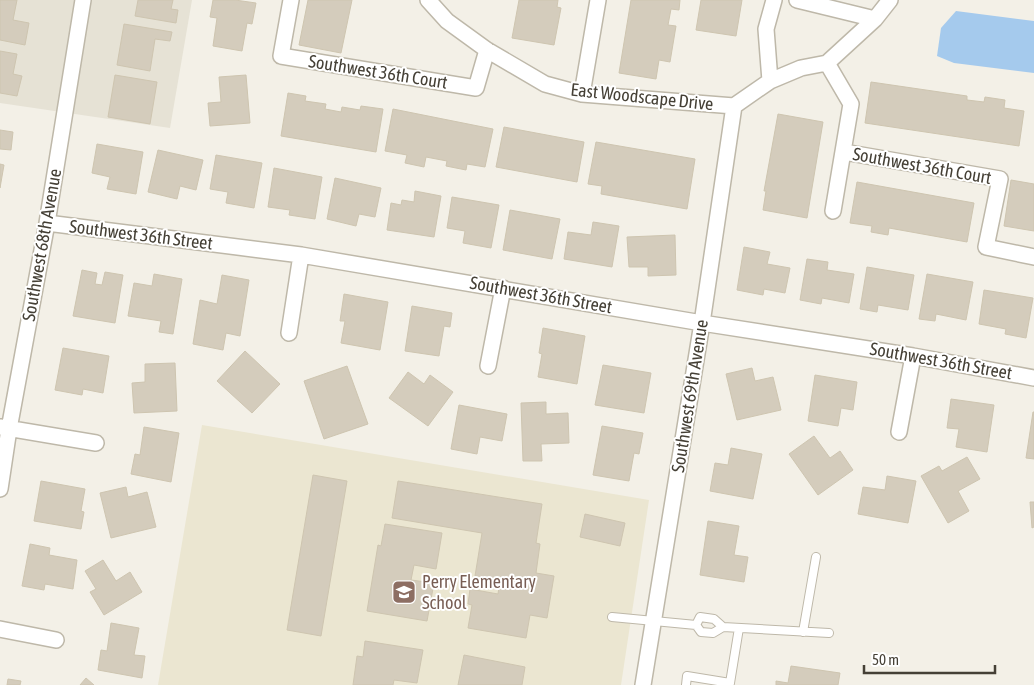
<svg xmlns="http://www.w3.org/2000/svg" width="1034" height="685" font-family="'Asap Condensed',sans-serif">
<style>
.residential{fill:#e6e2d5}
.education{fill:#ebe6d1}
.water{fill:#a5caed}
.building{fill:#d4ccbc;stroke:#cec5b0}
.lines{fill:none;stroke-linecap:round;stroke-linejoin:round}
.lane-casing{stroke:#beb8a9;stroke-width:10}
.street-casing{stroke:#beb8a9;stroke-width:18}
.lane{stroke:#fff;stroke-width:8}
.street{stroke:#fff;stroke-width:15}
.labels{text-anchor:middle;stroke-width:4;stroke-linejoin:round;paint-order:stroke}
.street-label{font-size:18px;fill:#454036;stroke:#fff}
.education-label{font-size:18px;fill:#785e54;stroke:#fff;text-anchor:start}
</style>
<rect width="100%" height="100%" fill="#f3f0e7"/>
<path class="residential" d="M 0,0 L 192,0 L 170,128 L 0,103 Z"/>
<path class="education" d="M 202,425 L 649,500 L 621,685 L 158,685 Z"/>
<path class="water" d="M 956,11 L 1034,21 L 1034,73 L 954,63 L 937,56 L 941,28 Z"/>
<path class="building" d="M 0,0 L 17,0 L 13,20 L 29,23 L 25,45 L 0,40 Z
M 138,0 L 173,0 L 171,9 L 178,10 L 176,23 L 135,16 Z
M 213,0 L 235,0 L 256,3 L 252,24 L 247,23 L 242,51 L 213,46 L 217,18 L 210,17 Z
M 308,0 L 352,0 L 341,53 L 299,45 Z
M 519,0 L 558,0 L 557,7 L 561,8 L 554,45 L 512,38 Z
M 631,0 L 680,0 L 679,10 L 671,9 L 668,25 L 676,26 L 670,62 L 659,60 L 656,79 L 619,73 Z
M 701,0 L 742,0 L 736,36 L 696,30 Z
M 124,24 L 172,32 L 170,41 L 155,39 L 150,71 L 117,65 Z
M 0,51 L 17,54 L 13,74 L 22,76 L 17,96 L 0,93 Z
M 115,75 L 157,82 L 150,124 L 108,117 Z
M 246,75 L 250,123 L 210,126 L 208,103 L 221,102 L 219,77 Z
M 871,82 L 967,96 L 967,100 L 984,102 L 985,97 L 1005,100 L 1004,108 L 1024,111 L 1019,146 L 865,123 Z
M 288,93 L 306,96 L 305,101 L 326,104 L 325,109 L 341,112 L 342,107 L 360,110 L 361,106 L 383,109 L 376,152 L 281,136 Z
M 393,109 L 493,129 L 485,167 L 467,164 L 466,170 L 446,166 L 447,161 L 426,157 L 424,167 L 405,163 L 407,155 L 385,151 Z
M 778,114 L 823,122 L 807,218 L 763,210 L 766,191 L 764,191 Z
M 504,127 L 584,142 L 577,182 L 496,167 Z
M 0,130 L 13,132 L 11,150 L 0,149 Z
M 596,142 L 695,159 L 687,209 L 601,194 L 602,186 L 588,184 Z
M 97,144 L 143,152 L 136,194 L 107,189 L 110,177 L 92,173 Z
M 158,150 L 203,160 L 196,190 L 180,186 L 177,199 L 148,192 Z
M 216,155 L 262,163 L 254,208 L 226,203 L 228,192 L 210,189 Z
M 0,164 L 4,165 L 0,188 Z
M 274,168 L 322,177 L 315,219 L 289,215 L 290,210 L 268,207 Z
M 335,178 L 381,188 L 375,217 L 359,214 L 356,226 L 327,219 Z
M 1011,180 L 1034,184 L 1034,231 L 1004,226 Z
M 857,182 L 974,203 L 967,242 L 889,228 L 888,235 L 871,232 L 872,226 L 850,223 Z
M 415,191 L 441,196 L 434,237 L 387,230 L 391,203 L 401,205 L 402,200 L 414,202 Z
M 452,197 L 499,205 L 491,248 L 463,243 L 465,231 L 447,228 Z
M 510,210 L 560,219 L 552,259 L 503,250 Z
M 593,222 L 619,226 L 612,267 L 564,259 L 568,232 L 591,235 Z
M 675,235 L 676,275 L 648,276 L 648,267 L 629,267 L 627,237 Z
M 744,247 L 770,252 L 767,264 L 790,268 L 785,293 L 764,289 L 763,295 L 737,290 Z
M 807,259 L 828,262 L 827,270 L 854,274 L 849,303 L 822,298 L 821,304 L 800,300 Z
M 867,267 L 914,275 L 908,310 L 878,305 L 877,312 L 860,309 Z
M 82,270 L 97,273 L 95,284 L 102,285 L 105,272 L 123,275 L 115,323 L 73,316 Z
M 154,274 L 182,279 L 173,334 L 159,332 L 161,321 L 128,316 L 134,283 L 152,286 Z
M 927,274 L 973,282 L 966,320 L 936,314 L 935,321 L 919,319 Z
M 222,275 L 249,280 L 240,336 L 226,333 L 223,350 L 193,344 L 200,300 L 217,304 Z
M 984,290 L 1033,298 L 1026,338 L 1005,334 L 1006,329 L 979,324 Z
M 344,294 L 388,302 L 380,350 L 341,343 L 345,321 L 340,321 Z
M 412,306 L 452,313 L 450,327 L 444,326 L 439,356 L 405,351 Z
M 543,328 L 585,336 L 577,384 L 538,377 L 542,354 L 539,353 Z
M 63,348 L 109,356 L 103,393 L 83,389 L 82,395 L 55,390 Z
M 245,351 L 280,384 L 252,413 L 217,381 Z
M 175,363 L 177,411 L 134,413 L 132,383 L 145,382 L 145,364 Z
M 603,365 L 651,373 L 644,413 L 595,405 Z
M 347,366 L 368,424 L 324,439 L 304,381 Z
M 752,368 L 755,381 L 773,377 L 781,410 L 737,420 L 726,374 Z
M 408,372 L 424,384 L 430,375 L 453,392 L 428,426 L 389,398 Z
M 815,375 L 857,382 L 853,410 L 841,408 L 838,426 L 808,421 Z
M 951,399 L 994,405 L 987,452 L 956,447 L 959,429 L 947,428 Z
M 546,402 L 546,414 L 568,413 L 569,443 L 541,444 L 542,461 L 523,461 L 521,403 Z
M 459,405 L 507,414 L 502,441 L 480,437 L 477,454 L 451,449 Z
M 1033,412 L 1034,412 L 1034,459 L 1026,458 Z
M 602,426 L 643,433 L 639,454 L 634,453 L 629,481 L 593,475 Z
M 144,427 L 179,433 L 171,482 L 131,474 L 135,454 L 140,455 Z
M 814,436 L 830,458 L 840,451 L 853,470 L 818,495 L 789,454 Z
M 731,448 L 762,454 L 753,499 L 710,491 L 715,463 L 728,465 Z
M 967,457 L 980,479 L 958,491 L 969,511 L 948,523 L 921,476 L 939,466 L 942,471 Z
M 313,475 L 347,481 L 321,636 L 287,630 Z
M 887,476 L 916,481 L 908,523 L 858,514 L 863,487 L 885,490 Z
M 41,481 L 85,489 L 81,511 L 84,512 L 81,529 L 34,521 Z
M 398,481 L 542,504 L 536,543 L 540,544 L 536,573 L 554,576 L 547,618 L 530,615 L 526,638 L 468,628 L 472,605 L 468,604 L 470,589 L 498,594 L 500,580 L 475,576 L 482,533 L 392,518 Z
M 126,487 L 128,497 L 147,492 L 156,527 L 111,538 L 100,493 Z
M 1030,502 L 1034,502 L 1034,527 L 1032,528 Z
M 585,514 L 625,523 L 620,546 L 580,537 Z
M 708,521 L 739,526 L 734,555 L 748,557 L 744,582 L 700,575 Z
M 385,524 L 442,533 L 436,569 L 414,565 L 411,580 L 434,583 L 427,621 L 367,611 L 378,545 L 381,546 Z
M 30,544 L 50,548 L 49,555 L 77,560 L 73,589 L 45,584 L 44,590 L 22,586 Z
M 103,560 L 116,581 L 130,572 L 142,592 L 104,615 L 90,592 L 96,589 L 85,571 Z
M 111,623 L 139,628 L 134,655 L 145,656 L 142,678 L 98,670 L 101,650 L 107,651 Z
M 365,641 L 423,650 L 417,683 L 394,680 L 393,685 L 353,685 L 357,656 L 363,657 Z
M 464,655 L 525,667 L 522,685 L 458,685 Z
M 791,666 L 840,673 L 838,685 L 776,685 L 776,681 L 788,683 Z
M 86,678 L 94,685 L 80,685 Z
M 8,679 L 21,681 L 20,685 L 7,685 Z"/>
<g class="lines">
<g class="lane-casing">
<path id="lane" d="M 612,617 L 696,625
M 700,617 L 714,619 L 723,627 L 713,633 L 701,632 L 696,625 Z
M 723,627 L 829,633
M 803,632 L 816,557
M 686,685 L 687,676 L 730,683 L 739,628"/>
</g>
<g class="street-casing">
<path id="street" d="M 291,0 L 281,56 L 476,88 L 487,50
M 428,0 L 447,21 L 487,50 L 545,84 L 582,94 L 734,106
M 797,0 L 875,19
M 827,63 L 851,104 L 833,211
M 770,81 L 766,29 L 774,0
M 582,94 L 598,0
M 734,106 L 770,81 L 801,68 L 827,63 L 875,19 L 890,0
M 844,152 L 1000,179 L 986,247 L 1034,257
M 47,223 L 301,255 L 702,323 L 913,356 L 1034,378
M 289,333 L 301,255
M 488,366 L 503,288
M 0,427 L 96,443
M 899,432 L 913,356
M 0,489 L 9,429 L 47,223 L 83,0
M 0,629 L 56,640
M 643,685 L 702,323 L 734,106"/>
</g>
<use href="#lane" class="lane"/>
<use href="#street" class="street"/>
</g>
<defs>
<g id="school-square" transform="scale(1.25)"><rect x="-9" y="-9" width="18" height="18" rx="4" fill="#8d6e63" stroke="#fff"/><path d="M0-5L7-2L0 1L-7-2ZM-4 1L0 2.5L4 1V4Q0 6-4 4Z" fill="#fff"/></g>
</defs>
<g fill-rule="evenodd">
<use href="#school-square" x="404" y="592"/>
</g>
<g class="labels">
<g class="street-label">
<text transform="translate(378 72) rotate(9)" y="6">Southwest 36th Court</text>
<text transform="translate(642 97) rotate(6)" y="6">East Woodscape Drive</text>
<text transform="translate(922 166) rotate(10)" y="6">Southwest 36th Court</text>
<text transform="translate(141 235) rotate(7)" y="6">Southwest 36th Street</text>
<text transform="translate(42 245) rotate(-80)" y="6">Southwest 68th Avenue</text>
<text transform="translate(541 295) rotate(10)" y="6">Southwest 36th Street</text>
<text transform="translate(941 361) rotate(10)" y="6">Southwest 36th Street</text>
<text transform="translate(690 396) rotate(-81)" y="6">Southwest 69th Avenue</text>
</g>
<g class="education-label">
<text x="422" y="588">Perry Elementary<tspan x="422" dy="21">School</tspan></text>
</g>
</g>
<path d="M864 665v8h131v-8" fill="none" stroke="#454036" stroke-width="2.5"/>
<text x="872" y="665" font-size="15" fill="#454036" stroke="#ffffff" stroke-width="4" paint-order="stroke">50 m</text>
</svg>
